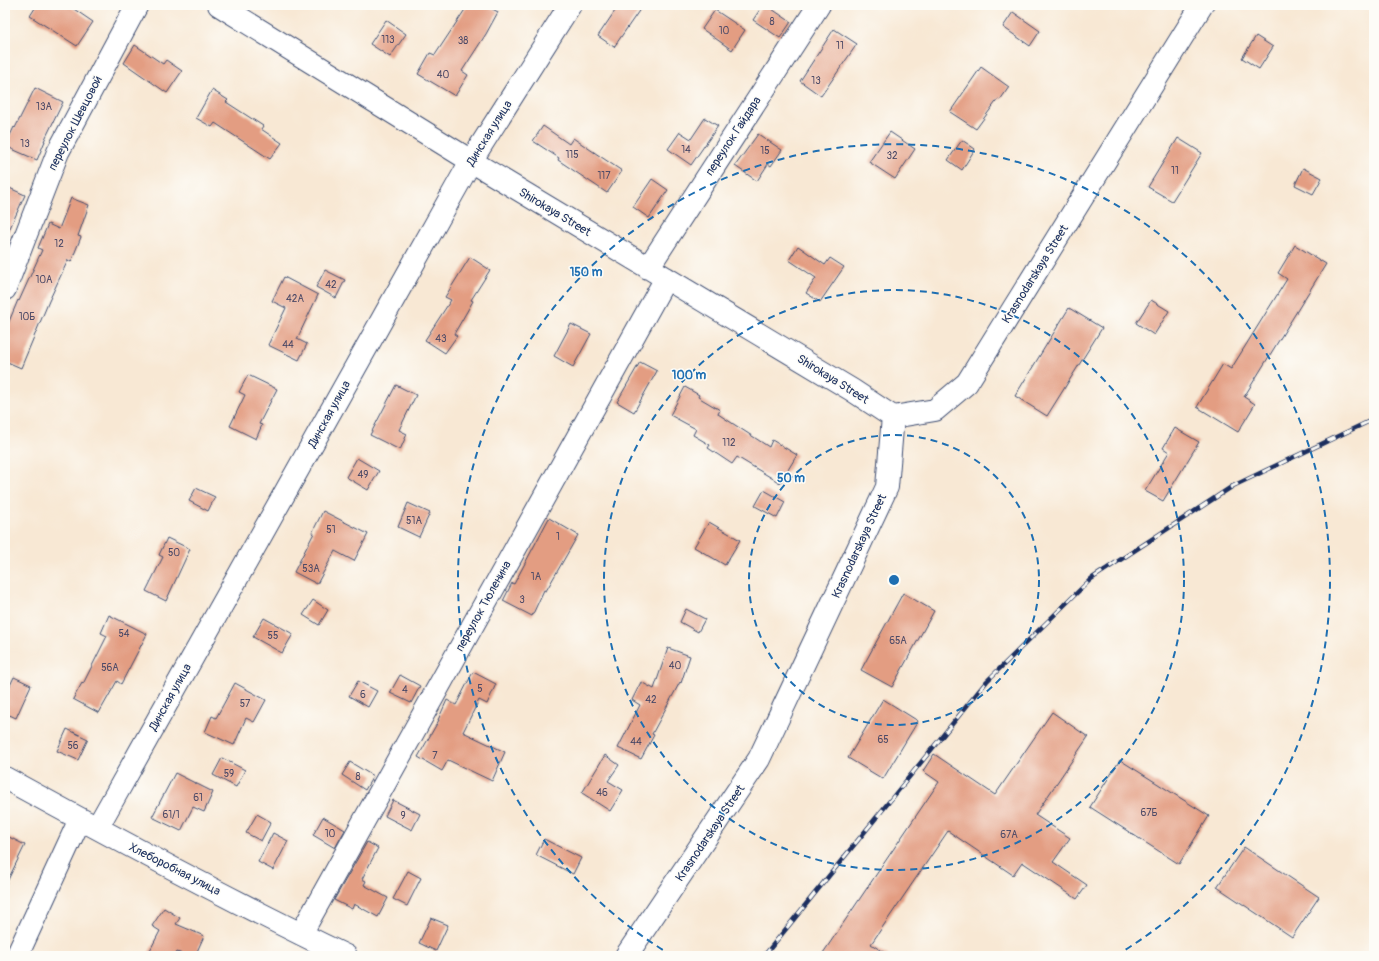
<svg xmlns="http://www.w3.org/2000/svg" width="1379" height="961" font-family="Pangolin,sans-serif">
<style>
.building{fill:#e39d82}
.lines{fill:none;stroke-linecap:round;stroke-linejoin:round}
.minor-casing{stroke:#3c4b70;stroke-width:24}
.minor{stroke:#fff;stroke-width:22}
.rail-casing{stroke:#1b2f5e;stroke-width:4.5}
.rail{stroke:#fdfcf7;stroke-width:3;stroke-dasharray:9;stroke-linecap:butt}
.ring{fill:none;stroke:#1f6fb2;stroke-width:2;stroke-dasharray:7 5}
.labels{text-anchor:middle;stroke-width:3;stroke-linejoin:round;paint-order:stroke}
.number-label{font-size:10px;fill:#4d4a67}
.street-label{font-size:12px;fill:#1b2f5e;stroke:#fdfcf7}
.centre{fill:#1f6fb2;stroke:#fdfcf7;stroke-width:2}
.ring-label{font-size:12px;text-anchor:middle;font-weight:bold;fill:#1f6fb2;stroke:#fdfcf7;stroke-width:3;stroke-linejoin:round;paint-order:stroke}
</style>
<rect width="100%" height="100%" fill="#fdfcf7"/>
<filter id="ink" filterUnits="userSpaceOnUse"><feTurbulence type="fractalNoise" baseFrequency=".025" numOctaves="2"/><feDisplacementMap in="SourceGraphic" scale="8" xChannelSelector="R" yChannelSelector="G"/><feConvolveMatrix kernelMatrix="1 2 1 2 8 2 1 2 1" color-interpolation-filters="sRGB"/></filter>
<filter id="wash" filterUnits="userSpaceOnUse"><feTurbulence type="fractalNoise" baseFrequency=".012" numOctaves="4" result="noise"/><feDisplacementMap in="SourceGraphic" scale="16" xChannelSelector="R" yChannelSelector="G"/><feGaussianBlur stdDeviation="0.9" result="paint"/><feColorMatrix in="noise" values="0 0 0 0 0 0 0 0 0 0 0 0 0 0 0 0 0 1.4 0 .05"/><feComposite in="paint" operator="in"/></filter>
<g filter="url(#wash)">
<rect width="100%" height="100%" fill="#f8e8d4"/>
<g id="blocks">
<path class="building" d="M 37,5 L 68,5 L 93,22 L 77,46 L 30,16 Z
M 468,5 L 485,5 L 498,12 L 486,34 L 462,71 L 468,75 L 455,96 L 418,74 L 430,53 L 435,55 Z
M 619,5 L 643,5 L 614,47 L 598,36 Z
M 763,5 L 766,5 L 791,22 L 780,38 L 753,20 Z
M 715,10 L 745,30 L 732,50 L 702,29 Z
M 1013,12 L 1040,31 L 1030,46 L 1003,27 Z
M 386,20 L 406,34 L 390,57 L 370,44 Z
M 834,29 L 857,44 L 821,96 L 800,81 Z
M 1256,36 L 1273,47 L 1259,69 L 1242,58 Z
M 135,45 L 163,64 L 166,60 L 182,71 L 167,93 L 124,63 Z
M 981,67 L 1009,87 L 1000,100 L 998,99 L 976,129 L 950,112 Z
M 35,88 L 63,102 L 44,141 L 45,141 L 37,160 L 5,146 L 14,127 L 15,128 Z
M 212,90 L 228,100 L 226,102 L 263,126 L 261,129 L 282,143 L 270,159 L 215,123 L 212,127 L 196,118 Z
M 705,118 L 718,126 L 691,165 L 668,149 L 680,132 L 691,139 Z
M 543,126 L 569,144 L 573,138 L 622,171 L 607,193 L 558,160 L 559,158 L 533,141 Z
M 890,132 L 915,149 L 895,179 L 869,162 Z
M 758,134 L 782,150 L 771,166 L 768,164 L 757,181 L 735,166 Z
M 1178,138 L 1202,153 L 1172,201 L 1148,187 Z
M 962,140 L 975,149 L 962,170 L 948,160 Z
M 1303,168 L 1322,178 L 1313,194 L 1295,185 Z
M 652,179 L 668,190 L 649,218 L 633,207 Z
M 5,186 L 25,195 L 5,239 Z
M 71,198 L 89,205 L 78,236 L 81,237 L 71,262 L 68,260 L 49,301 L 21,368 L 5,361 L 5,331 L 18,300 L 19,301 L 42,250 L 38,248 L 48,224 L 59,229 Z
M 1295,245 L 1326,264 L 1244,397 L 1255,404 L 1238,432 L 1197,407 L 1223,364 L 1231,369 L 1287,279 L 1278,273 Z
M 798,246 L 825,265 L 830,258 L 844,267 L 820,302 L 806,293 L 816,278 L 789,260 Z
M 470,257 L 490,270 L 471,300 L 473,301 L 454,334 L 457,336 L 445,353 L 425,340 L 451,300 L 445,297 Z
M 325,270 L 345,280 L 336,298 L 316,287 Z
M 284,277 L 318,295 L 297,339 L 307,344 L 299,360 L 268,345 L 286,308 L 272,301 Z
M 1151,300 L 1169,311 L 1154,335 L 1136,323 Z
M 1069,308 L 1102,328 L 1047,416 L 1015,396 Z
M 571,324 L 591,334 L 573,367 L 554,356 Z
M 640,362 L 657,371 L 634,412 L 617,402 Z
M 248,375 L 277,389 L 259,424 L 262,425 L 256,439 L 230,426 L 245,395 L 239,392 Z
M 396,385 L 416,395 L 399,430 L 407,434 L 400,450 L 370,435 Z
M 685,387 L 699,395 L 698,397 L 720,410 L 718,414 L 769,447 L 772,440 L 797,455 L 780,483 L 737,457 L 732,464 L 708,448 L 710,445 L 693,435 L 696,429 L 670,415 Z
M 1175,428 L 1199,442 L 1163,501 L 1145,491 L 1169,452 L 1163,448 Z
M 357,458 L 379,471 L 368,490 L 346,477 Z
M 196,488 L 215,497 L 208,511 L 189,501 Z
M 764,490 L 785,502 L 777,518 L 755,506 Z
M 408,503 L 430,513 L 419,537 L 398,527 Z
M 323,511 L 368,534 L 354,561 L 335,551 L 317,584 L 294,572 L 314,533 L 312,533 Z
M 549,518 L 578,535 L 546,591 L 544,590 L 532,616 L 503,601 L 512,583 L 514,584 Z
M 709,522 L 740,540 L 725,565 L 694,547 Z
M 167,538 L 190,549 L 166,601 L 146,591 L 163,557 L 159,555 Z
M 903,593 L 934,611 L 892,687 L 861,670 Z
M 313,600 L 328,610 L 319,625 L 303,615 Z
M 686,609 L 705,619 L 698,632 L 680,622 Z
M 109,615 L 147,634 L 121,684 L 117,681 L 99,713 L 73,699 L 82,683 L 83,684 L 107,636 L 101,633 Z
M 264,618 L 293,634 L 282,653 L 253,637 Z
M 668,648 L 690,656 L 681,683 L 680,682 L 652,734 L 654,735 L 641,759 L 618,748 L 640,705 L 632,700 L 641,682 L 654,689 Z
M 473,672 L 496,684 L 487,704 L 479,700 L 463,732 L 505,752 L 492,781 L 448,760 L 442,771 L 418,757 L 439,720 L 438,720 L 447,700 L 456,705 Z
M 400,675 L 420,686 L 411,703 L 390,693 Z
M 14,677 L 31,685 L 16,718 L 5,713 L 5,696 Z
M 358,681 L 377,691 L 368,707 L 349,696 Z
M 235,683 L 266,700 L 254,722 L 246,718 L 234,745 L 205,732 L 212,716 L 216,718 Z
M 883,699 L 918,721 L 883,779 L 848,758 Z
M 1052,712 L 1088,737 L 1035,815 L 1070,838 L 1053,862 L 1087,885 L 1077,899 L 1022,862 L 1013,875 L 948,831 L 871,944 L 889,956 L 821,956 L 939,782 L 923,771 L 934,754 L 995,795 Z
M 67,729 L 88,739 L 78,760 L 57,751 Z
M 605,755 L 619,765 L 608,781 L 623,790 L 610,811 L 582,793 Z
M 222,758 L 245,770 L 236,787 L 213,775 Z
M 1120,760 L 1209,816 L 1179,864 L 1090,807 Z
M 350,762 L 373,776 L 365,790 L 342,775 Z
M 175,773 L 213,792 L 204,812 L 193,807 L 181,831 L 152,817 Z
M 393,800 L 420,814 L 412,830 L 385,816 Z
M 257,814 L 271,822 L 261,841 L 246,833 Z
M 323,817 L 345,830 L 335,848 L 313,835 Z
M 273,833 L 288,841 L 273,870 L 258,862 Z
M 5,835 L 25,845 L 5,886 Z
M 544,839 L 581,858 L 573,874 L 536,855 Z
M 367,842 L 378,848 L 362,879 L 366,881 L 364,885 L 388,898 L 378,917 L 354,904 L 352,909 L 334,900 Z
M 1244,847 L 1319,897 L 1292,937 L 1217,887 Z
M 408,871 L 421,878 L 407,906 L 393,899 Z
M 164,908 L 180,918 L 176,924 L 204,936 L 195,956 L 188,956 L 177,952 L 175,956 L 147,956 L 160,931 L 152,926 Z
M 431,918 L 448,925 L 436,951 L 419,943 Z"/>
</g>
</g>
<g filter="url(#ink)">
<use href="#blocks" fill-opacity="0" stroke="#3c4b70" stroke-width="1"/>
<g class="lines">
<g class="minor-casing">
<path id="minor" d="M 219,5 L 471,161 L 852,390 L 893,417
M 648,268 L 819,5
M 5,289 L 58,152 L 137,5
M 893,417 L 935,410 L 967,383 L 1202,5
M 5,778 C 118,840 231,901 346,956
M 97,828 L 471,161 L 570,5
M 301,934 L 666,278
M 17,956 L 80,819
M 626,956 L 759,759 L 887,487 L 893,417"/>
</g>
<use href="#minor" class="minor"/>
<g class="rail-casing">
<path id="rail" d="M 764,956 L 987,681 L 1091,579 L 1233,486 L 1374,419"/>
</g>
<use href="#rail" class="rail"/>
</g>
</g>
<g class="ring">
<circle cx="894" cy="580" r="145"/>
<circle cx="894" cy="580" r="290"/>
<path d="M673 956A436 436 0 1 1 1115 956"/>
</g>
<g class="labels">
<g class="number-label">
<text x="772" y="25">8</text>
<text x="724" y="34">10</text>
<text x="388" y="43">113</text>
<text x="463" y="44">38</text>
<text x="840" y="49">11</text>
<text x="443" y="78">40</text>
<text x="816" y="84">13</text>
<text x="44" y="110">13А</text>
<text x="25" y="147">13</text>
<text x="686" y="153">14</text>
<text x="765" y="154">15</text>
<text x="572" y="158">115</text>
<text x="892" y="159">32</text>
<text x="1175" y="174">11</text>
<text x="604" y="179">117</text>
<text x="59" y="247">12</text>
<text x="44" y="283">10А</text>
<text x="331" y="288">42</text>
<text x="295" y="302">42А</text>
<text x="27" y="320">10Б</text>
<text x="441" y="342">43</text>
<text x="288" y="348">44</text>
<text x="729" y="446">112</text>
<text x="363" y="478">49</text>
<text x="414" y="524">51А</text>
<text x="331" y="533">51</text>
<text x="558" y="540">1</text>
<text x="174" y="556">50</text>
<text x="311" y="572">53А</text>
<text x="536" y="580">1А</text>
<text x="522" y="603">3</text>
<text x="124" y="637">54</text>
<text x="273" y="639">55</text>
<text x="898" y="644">65А</text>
<text x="675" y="669">40</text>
<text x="110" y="671">56А</text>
<text x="480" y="692">5</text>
<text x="405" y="693">4</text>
<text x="363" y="698">6</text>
<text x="651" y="703">42</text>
<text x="245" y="707">57</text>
<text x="883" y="743">65</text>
<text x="636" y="745">44</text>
<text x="73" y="749">56</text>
<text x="435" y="759">7</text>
<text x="229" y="777">59</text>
<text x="358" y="780">8</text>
<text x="602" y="796">46</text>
<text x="198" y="801">61</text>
<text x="1149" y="816">67Б</text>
<text x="171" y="818">61/1</text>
<text x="403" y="819">9</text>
<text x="330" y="837">10</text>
<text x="1009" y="838">67А</text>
</g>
<g class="street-label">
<text transform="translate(75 123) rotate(-63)" y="4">переулок Шевцовой</text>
<text transform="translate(489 133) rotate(-58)" y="4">Динская улица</text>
<text transform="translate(733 136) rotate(-57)" y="4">переулок Гайдара</text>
<text transform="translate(555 212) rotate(31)" y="4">Shirokaya Street</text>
<text transform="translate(1035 274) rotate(-58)" y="4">Krasnodarskaya Street</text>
<text transform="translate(833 379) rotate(32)" y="4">Shirokaya Street</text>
<text transform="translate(329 414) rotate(-61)" y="4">Динская улица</text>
<text transform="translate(859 546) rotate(-65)" y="4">Krasnodarskaya Street</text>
<text transform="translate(483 606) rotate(-61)" y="4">переулок Тюленина</text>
<text transform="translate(170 697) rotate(-61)" y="4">Динская улица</text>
<text transform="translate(710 833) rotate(-56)" y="4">Krasnodarskaya Street</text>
<text transform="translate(175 869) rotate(27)" y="4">Хлеборобная улица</text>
</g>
</g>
<circle cx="894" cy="580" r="6" class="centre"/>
<g class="ring-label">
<text x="586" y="276">150 m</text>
<text x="689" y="379">100 m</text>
<text x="791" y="482">50 m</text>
</g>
<rect width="1379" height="961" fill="none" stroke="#fdfcf7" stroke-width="20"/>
</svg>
